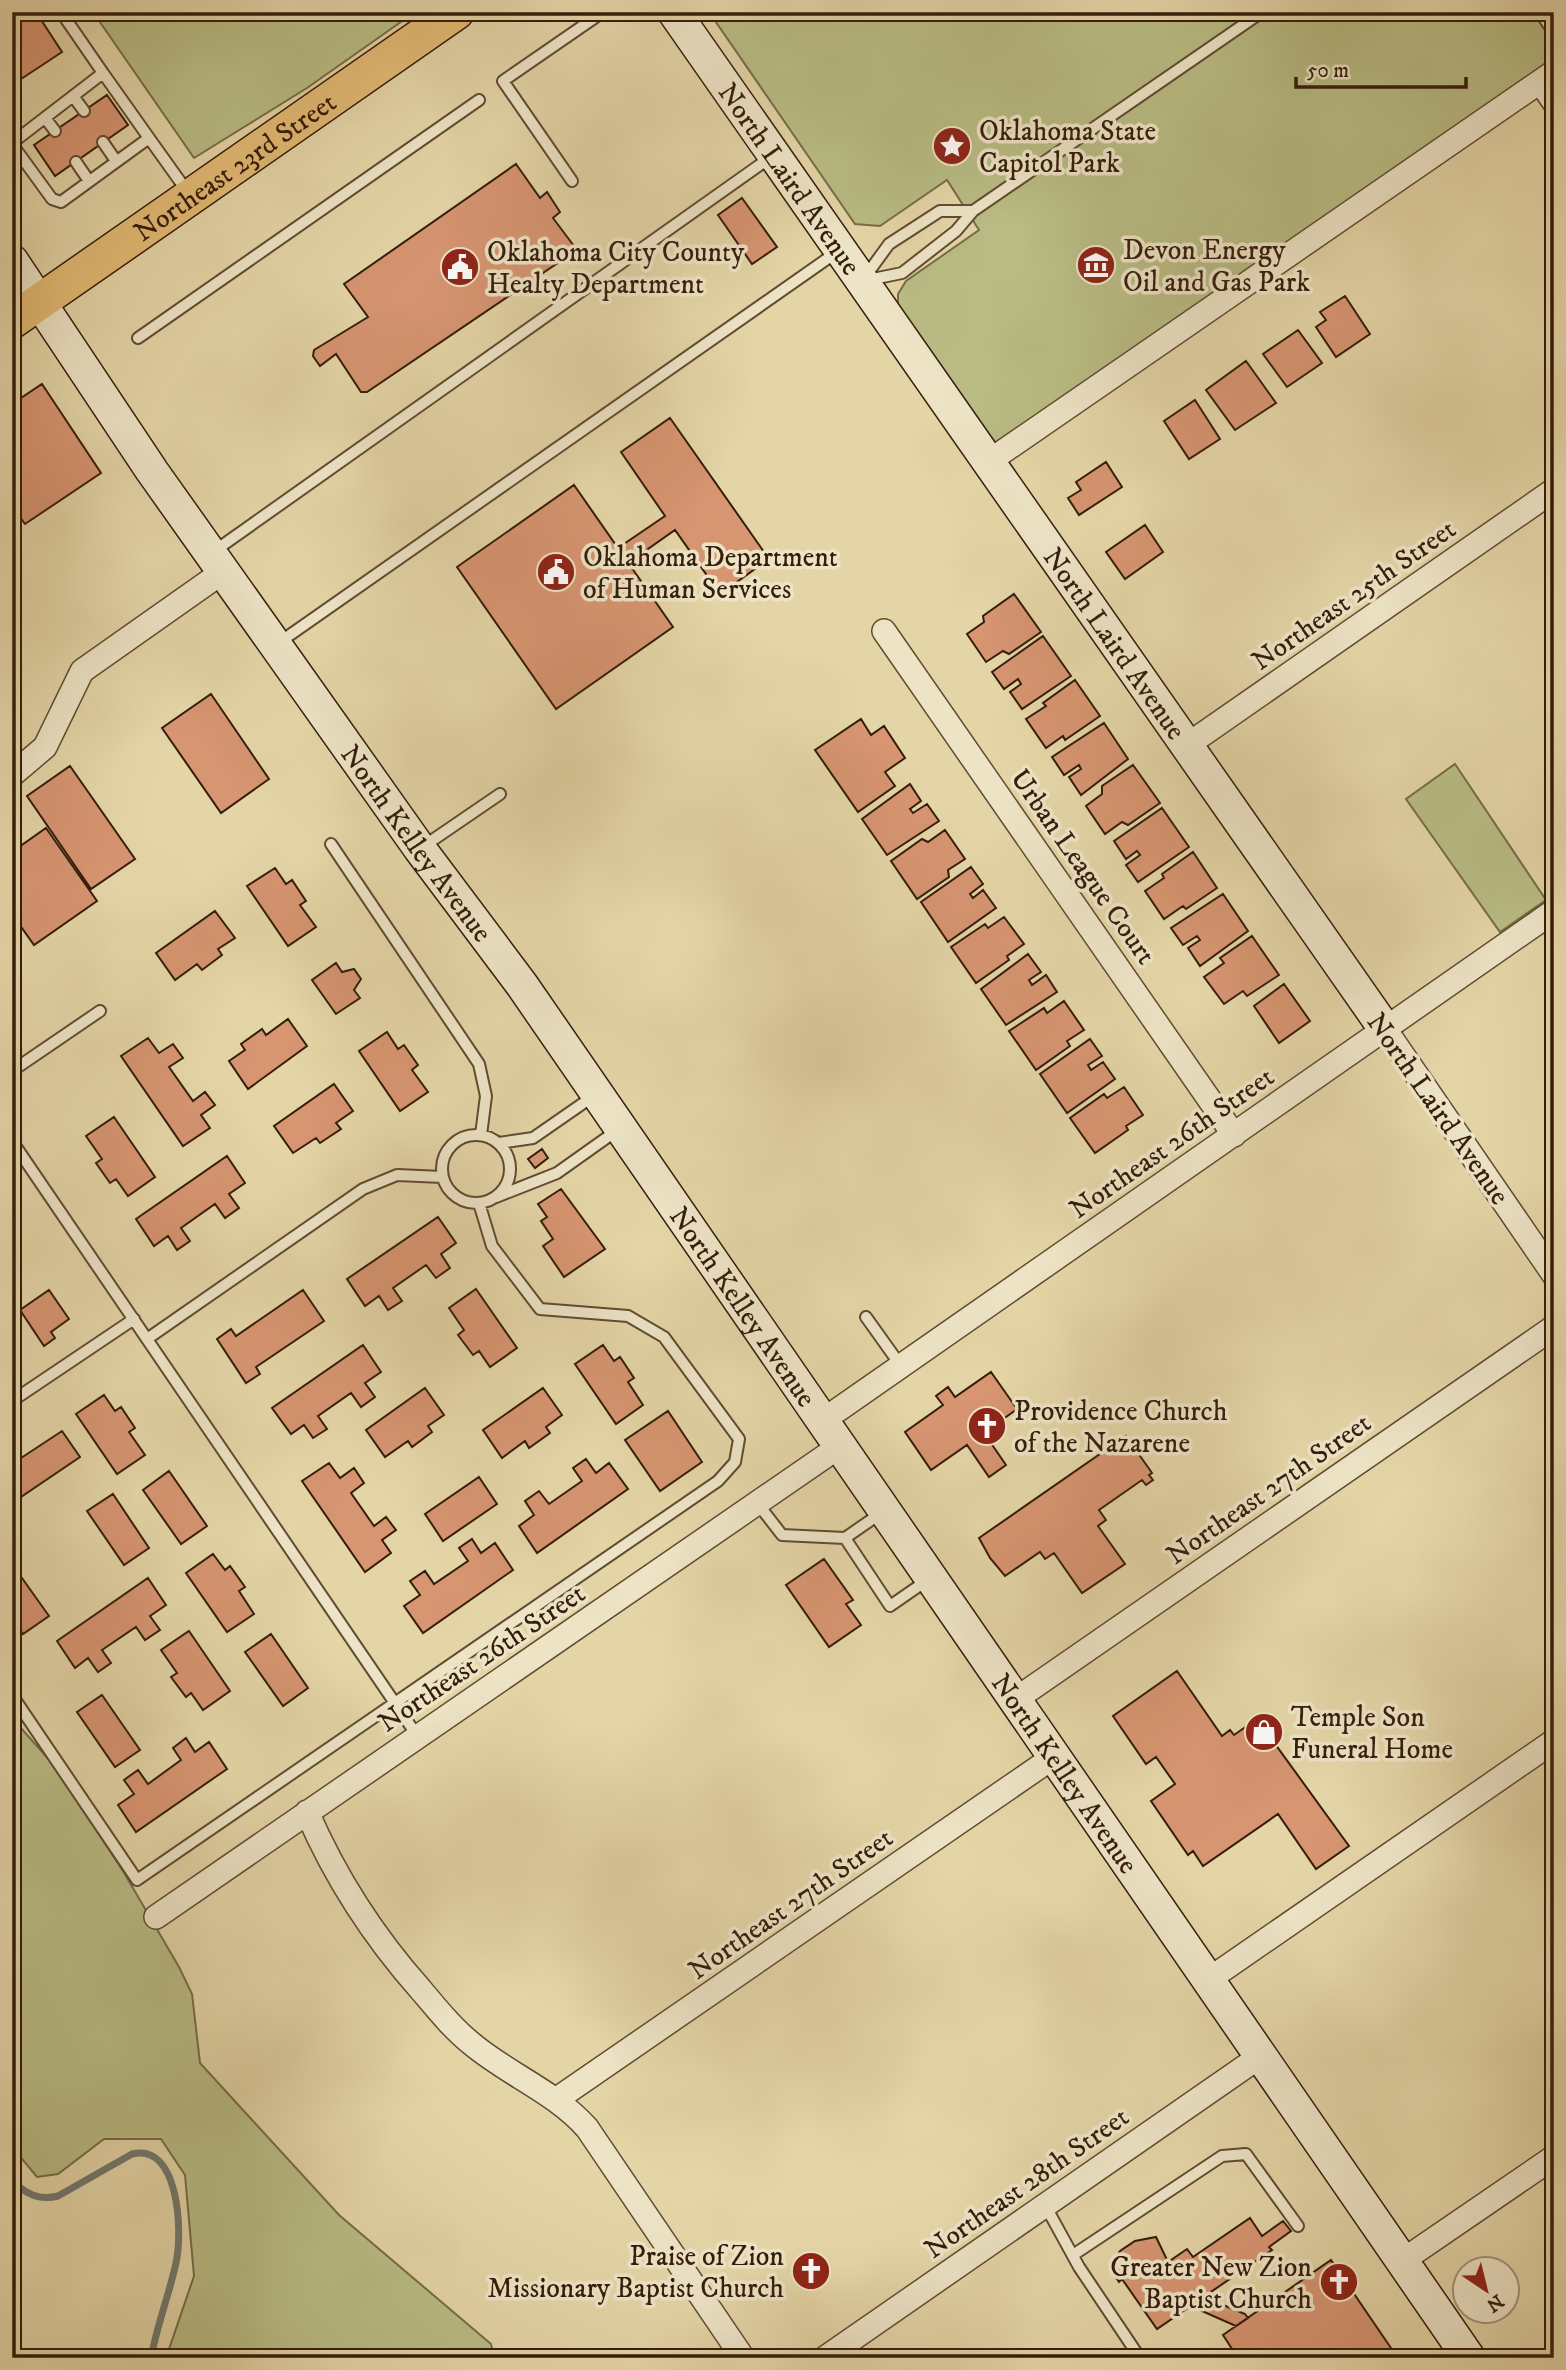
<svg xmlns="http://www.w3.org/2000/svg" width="1566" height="2370" font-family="'IM FELL DW Pica',serif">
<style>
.green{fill:#b9bc84;stroke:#776c48;stroke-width:2}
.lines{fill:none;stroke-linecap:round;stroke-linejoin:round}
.stream{stroke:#727970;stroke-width:7}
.building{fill:#d79572;stroke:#351d0b;stroke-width:2}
.lane-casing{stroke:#614b32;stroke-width:14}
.street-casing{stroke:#614b32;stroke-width:26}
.secondary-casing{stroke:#351d0b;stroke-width:35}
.primary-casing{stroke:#351d0b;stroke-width:38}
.lane{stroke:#ede4c6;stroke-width:10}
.street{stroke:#ede4c6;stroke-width:23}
.secondary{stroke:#ede4c6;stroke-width:32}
.primary{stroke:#e2ba74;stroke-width:35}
.labels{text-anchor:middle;stroke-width:7;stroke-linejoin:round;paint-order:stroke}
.poi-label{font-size:28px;fill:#351d0b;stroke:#ede4c6;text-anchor:start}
.street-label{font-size:28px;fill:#351d0b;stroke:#ede4c6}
</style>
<rect width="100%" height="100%" fill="#e4d5a7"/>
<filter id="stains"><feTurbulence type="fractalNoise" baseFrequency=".00286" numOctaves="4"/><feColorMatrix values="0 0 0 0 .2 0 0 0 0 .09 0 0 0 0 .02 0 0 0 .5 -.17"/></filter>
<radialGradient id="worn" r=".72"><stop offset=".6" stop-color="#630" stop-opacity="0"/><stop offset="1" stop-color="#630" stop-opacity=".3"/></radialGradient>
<path class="green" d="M 93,12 L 415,12 L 307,88 L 194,158 Z
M 709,12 L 1554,12 L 1554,62 L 1001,444 L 993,443 L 898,305 L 898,294 L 906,281 L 979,230 L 947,180 L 880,226 L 855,224 Z
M 1455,764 L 1546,900 L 1500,932 L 1406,799 Z
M 12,1718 L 53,1764 L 123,1871 L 179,1967 L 192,1994 L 200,2063 L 339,2215 L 491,2344 L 494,2358 L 166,2358 L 194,2276 L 185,2175 L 161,2139 L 104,2139 L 58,2174 L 37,2177 L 12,2147 Z"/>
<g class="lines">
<path class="stream" d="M 12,2180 C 25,2194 39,2201 58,2196 L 132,2154 C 179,2142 183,2232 176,2263 C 169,2295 157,2325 151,2358"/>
</g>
<path class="building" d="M 30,12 L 36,12 L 62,52 L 12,85 L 12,24 Z
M 107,95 L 128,125 L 55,176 L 34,145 Z
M 516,164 L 540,198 L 547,192 L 560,212 L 553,218 L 577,250 L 367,392 L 361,392 L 336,354 L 320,366 L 313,356 L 314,350 L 368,317 L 344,284 Z
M 742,198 L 777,247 L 752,264 L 718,215 Z
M 1345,296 L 1370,334 L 1336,357 L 1316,327 L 1326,320 L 1320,312 Z
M 1298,330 L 1322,363 L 1287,387 L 1263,354 Z
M 1246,361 L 1276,403 L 1235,430 L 1206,390 Z
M 42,384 L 101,473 L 25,524 L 12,506 L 12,404 Z
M 1195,400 L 1220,439 L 1189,459 L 1164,421 Z
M 670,418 L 769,559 L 720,594 L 675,530 L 628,563 L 618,548 L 665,516 L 621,452 Z
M 1106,462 L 1122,487 L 1079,515 L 1068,498 L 1081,490 L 1076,482 Z
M 574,485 L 673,627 L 556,709 L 457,567 Z
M 1145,525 L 1163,552 L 1125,579 L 1106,552 Z
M 1014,594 L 1041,632 L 1009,654 L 1003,651 L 986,662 L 967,634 L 984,622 L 983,616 Z
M 1043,636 L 1071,676 L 1022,709 L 1010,692 L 1021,684 L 1018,679 L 1004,689 L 992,672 Z
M 1075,680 L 1100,716 L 1065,740 L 1063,736 L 1046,748 L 1026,719 L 1046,706 L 1043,703 Z
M 211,694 L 269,779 L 221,813 L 162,728 Z
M 861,719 L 871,735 L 884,726 L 905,758 L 885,772 L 895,786 L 858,812 L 815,750 Z
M 1104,723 L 1128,759 L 1081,795 L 1069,777 L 1081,769 L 1079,765 L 1064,775 L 1052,757 Z
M 1133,765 L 1160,803 L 1128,825 L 1122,822 L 1105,834 L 1086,806 L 1102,794 L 1102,786 Z
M 70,766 L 135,859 L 91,889 L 27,796 Z
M 910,784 L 921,801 L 910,809 L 913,813 L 927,804 L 939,821 L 887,855 L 862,819 Z
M 1162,808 L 1189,847 L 1138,882 L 1126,865 L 1140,855 L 1137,851 L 1126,859 L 1114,841 Z
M 46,828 L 97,901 L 34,945 L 12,914 L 12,852 Z
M 945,830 L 965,859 L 948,870 L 949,877 L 917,899 L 891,861 L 922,839 L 928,842 Z
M 1193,852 L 1217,888 L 1186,909 L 1183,906 L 1164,919 L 1145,891 L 1164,878 L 1162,874 Z
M 971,867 L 983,884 L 970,894 L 973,898 L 983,890 L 996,908 L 948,942 L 921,902 Z
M 275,868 L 286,884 L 292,880 L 306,901 L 300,905 L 316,927 L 288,946 L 247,886 Z
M 1223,894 L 1248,931 L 1200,966 L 1188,948 L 1200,940 L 1197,936 L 1183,945 L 1171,928 Z
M 215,911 L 235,938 L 218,949 L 222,955 L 202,970 L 197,964 L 175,980 L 156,953 Z
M 1004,917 L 1024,944 L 1007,956 L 1009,960 L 976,983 L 951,947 L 985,924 L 988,928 Z
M 1252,936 L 1279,975 L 1247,996 L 1243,991 L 1224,1004 L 1204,977 L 1224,963 L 1220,958 Z
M 1028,954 L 1041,972 L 1029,980 L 1032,985 L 1046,975 L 1057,992 L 1006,1025 L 981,989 Z
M 336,963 L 342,972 L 354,969 L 361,979 L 354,990 L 360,998 L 336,1014 L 312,980 Z
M 1284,984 L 1310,1021 L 1279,1043 L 1254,1006 Z
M 1064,1001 L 1084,1030 L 1067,1041 L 1070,1046 L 1036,1070 L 1009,1031 L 1044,1008 L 1047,1013 Z
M 288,1019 L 307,1046 L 248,1089 L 229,1061 L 245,1050 L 241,1044 L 262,1029 L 266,1035 Z
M 387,1032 L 398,1049 L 404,1045 L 418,1065 L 412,1070 L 428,1092 L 400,1111 L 359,1051 Z
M 148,1038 L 159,1053 L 173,1044 L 183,1058 L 169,1067 L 193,1101 L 205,1092 L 215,1105 L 201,1115 L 210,1128 L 183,1146 L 121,1056 Z
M 1090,1039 L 1102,1056 L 1088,1065 L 1091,1070 L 1103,1062 L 1115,1079 L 1067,1113 L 1040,1074 Z
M 334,1084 L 353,1111 L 336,1123 L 341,1129 L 320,1143 L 316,1138 L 293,1153 L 274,1126 Z
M 1124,1087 L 1143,1115 L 1126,1126 L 1128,1130 L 1095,1153 L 1070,1118 L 1104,1094 L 1107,1098 Z
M 114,1117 L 155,1177 L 128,1196 L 116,1179 L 110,1183 L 96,1163 L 102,1159 L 86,1136 Z
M 542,1149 L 548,1158 L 535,1168 L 528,1159 Z
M 227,1156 L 245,1183 L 229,1194 L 239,1208 L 225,1218 L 215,1204 L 181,1228 L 190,1241 L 177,1250 L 168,1236 L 154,1246 L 136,1219 Z
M 561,1189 L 605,1249 L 564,1277 L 543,1246 L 553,1239 L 541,1221 L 547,1217 L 538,1204 Z
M 438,1217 L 456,1243 L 441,1254 L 450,1268 L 436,1278 L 426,1265 L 393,1288 L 402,1301 L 388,1310 L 379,1296 L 365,1306 L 347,1279 Z
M 476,1289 L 517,1348 L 490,1367 L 479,1351 L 473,1355 L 458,1335 L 464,1330 L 449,1308 Z
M 49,1290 L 69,1319 L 51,1332 L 55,1338 L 44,1346 L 20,1310 Z
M 303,1290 L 324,1321 L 256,1367 L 260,1374 L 246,1383 L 217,1339 L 231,1329 L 236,1336 Z
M 363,1345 L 381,1372 L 365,1383 L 375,1397 L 361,1407 L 351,1393 L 318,1416 L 327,1429 L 313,1438 L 304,1425 L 291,1434 L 272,1408 Z
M 603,1345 L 614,1361 L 620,1357 L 634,1378 L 628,1382 L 643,1405 L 616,1424 L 575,1364 Z
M 991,1372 L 1017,1409 L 984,1433 L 1006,1465 L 989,1477 L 967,1445 L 931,1470 L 905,1432 L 943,1405 L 936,1396 L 948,1387 L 955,1397 Z
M 425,1388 L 444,1415 L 428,1426 L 432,1432 L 412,1447 L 408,1441 L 385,1457 L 366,1430 Z
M 543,1388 L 562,1415 L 546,1427 L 550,1433 L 529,1448 L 525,1441 L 502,1458 L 483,1430 Z
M 104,1395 L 115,1411 L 121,1407 L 135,1428 L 129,1432 L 145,1455 L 117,1474 L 76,1414 Z
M 668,1411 L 702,1462 L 660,1491 L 625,1440 Z
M 62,1431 L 80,1457 L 12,1503 L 12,1464 Z
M 1126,1436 L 1152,1473 L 1149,1475 L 1153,1480 L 1146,1485 L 1142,1480 L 1099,1510 L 1106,1520 L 1098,1526 L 1125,1564 L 1082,1593 L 1054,1553 L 1045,1559 L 1040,1552 L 1005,1576 L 990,1558 L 979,1538 Z
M 586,1459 L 596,1473 L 609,1463 L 628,1489 L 537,1553 L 519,1526 L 534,1515 L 525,1501 L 539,1491 L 549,1504 L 582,1481 L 573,1468 Z
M 329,1463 L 340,1478 L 354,1468 L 364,1483 L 351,1493 L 374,1526 L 386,1517 L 396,1530 L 382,1540 L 391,1553 L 365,1572 L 302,1481 Z
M 169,1471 L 207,1526 L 181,1544 L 143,1490 Z
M 479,1477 L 497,1504 L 443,1541 L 425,1514 Z
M 113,1494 L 149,1548 L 124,1565 L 87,1511 Z
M 472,1539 L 481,1553 L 495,1543 L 513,1570 L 423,1633 L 404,1606 L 420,1595 L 410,1581 L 425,1571 L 434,1584 L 468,1561 L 459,1548 Z
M 213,1554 L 225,1570 L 230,1566 L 245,1587 L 239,1591 L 254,1614 L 227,1632 L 186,1573 Z
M 824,1559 L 853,1600 L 846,1604 L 861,1625 L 829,1647 L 786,1585 Z
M 12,1564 L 49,1616 L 23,1634 L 12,1619 Z
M 148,1578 L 166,1605 L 150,1616 L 160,1630 L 145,1640 L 136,1627 L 102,1650 L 111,1663 L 98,1672 L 88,1658 L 75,1668 L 57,1641 Z
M 189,1631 L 230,1691 L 203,1710 L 191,1693 L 186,1697 L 171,1677 L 177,1673 L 161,1650 Z
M 271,1634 L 308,1688 L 283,1706 L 245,1652 Z
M 1177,1671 L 1222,1736 L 1230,1730 L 1234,1735 L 1257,1719 L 1349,1846 L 1316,1869 L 1278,1814 L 1203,1866 L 1193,1851 L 1188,1855 L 1151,1801 L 1175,1784 L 1156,1757 L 1146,1764 L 1113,1716 Z
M 102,1695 L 140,1750 L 115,1767 L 77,1712 Z
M 186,1738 L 195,1752 L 209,1742 L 227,1769 L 136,1832 L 118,1805 L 134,1794 L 124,1780 L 138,1770 L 148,1784 L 181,1760 L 173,1748 Z
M 1250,2218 L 1262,2236 L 1283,2221 L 1291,2231 L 1269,2247 L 1272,2250 L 1157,2329 L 1122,2279 L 1119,2282 L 1110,2268 L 1120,2251 L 1135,2241 L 1156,2237 L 1168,2262 L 1187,2249 L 1193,2257 Z
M 1331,2260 L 1393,2351 L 1383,2358 L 1238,2358 L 1223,2335 Z
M 1204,2297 L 1245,2314 L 1248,2318 L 1236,2326 L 1195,2308 L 1193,2305 Z"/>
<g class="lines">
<g class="lane-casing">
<path id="lane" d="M 61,12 L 103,73
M 1540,12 L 1554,33
M 73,96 L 84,111
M 45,118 L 55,131
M 103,142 L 116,161
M 12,143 L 103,73 L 149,138
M 12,144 L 52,199 L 61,202 L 149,138 L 189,194
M 76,162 L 89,181
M 572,181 L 503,81 L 603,12
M 865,277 L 889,244 L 940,211 L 973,211
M 868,280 L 902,273 L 956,231 L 973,211 L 1262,12
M 138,338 L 479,100
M 213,552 L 771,157
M 277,644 L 837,252
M 331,844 L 479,1064 L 486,1096 L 481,1135
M 421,848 L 500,794
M 12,1071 L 100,1011
M442 1169a34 34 0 1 1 68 0a34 34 0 1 1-68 0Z
M 12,1141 L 418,1737
M 499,1143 L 533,1138 L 595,1095
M 496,1197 L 557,1173 L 619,1129
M 866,1317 L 901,1366
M 147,1339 L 363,1189 L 397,1175 L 442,1177
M 12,1401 L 134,1319
M 758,1504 L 782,1535 L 845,1538
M 884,1511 L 845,1538 L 890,1606 L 929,1579
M 12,1695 L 137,1880 L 718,1481 L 735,1462 L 739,1439 L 664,1337 L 628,1316 L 540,1309 L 492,1246 L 479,1203
M 1045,2205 L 1079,2267 L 1140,2358
M 1073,2255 L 1222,2156 L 1246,2154 L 1298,2226"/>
</g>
<g class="street-casing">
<path id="street" d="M 1540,82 L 1554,102
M 988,462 L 1554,72
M 884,631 L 1234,1135
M 1186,746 L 1554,490
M 12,775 L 45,747 L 82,671 L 224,571
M 1385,1029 L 1554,1275
M 822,1421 L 1554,911
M 1016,1699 L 1554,1327
M 307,1812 C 336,1879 373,1936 421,1990 C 437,2009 453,2029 472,2044 C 509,2075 555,2092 587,2128 L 743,2358
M 156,1917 L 840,1446
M 1208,1980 L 1554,1741
M 557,2099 L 1055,1756
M 1402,2261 L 1554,2157
M 825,2358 L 1262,2055"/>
</g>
<g class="secondary-casing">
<g id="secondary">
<path id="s1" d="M 674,12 L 1385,1029"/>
<path id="s2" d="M 12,261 L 152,471 L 420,849 L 522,985 L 1469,2358"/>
</g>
</g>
<g class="primary-casing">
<g id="primary">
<path id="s3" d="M 12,321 L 456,12"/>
</g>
</g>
<use href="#lane" class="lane"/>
<use href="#street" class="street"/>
<use href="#secondary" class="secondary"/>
<use href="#primary" class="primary"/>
</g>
<defs>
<g id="sight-disc" transform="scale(2.0125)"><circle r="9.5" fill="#8f2418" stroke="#ede4c6"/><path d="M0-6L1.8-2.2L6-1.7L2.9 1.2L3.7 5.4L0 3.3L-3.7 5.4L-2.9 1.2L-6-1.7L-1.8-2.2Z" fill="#fff"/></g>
<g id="museum-disc" transform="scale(2.0125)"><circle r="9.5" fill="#8f2418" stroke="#ede4c6"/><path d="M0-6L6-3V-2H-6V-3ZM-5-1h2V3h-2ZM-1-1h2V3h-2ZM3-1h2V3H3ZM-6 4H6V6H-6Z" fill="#fff"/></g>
<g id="civic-disc" transform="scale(2.0125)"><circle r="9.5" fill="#8f2418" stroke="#ede4c6"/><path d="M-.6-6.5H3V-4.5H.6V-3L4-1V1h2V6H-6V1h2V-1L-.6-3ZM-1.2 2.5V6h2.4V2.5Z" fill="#fff"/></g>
<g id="church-disc" transform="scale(2.0125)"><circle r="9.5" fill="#8f2418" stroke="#ede4c6"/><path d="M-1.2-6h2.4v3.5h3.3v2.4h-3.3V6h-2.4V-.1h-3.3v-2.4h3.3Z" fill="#fff"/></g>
<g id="shop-disc" transform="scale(2.0125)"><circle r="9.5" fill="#8f2418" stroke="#ede4c6"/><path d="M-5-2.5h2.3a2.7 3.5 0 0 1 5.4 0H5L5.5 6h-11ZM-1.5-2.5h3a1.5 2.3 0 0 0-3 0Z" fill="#fff"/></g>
</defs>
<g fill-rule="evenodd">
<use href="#sight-disc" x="952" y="146"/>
<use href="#museum-disc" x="1096" y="265"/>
<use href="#civic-disc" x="460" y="267"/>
<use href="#civic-disc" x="556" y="572"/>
<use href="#church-disc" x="987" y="1426"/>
<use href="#shop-disc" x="1264" y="1732"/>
<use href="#church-disc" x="811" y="2271"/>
<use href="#church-disc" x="1339" y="2282"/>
</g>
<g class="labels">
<g class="poi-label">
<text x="979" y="140">Oklahoma State<tspan x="979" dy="32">Capitol Park</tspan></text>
<text x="1123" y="259">Devon Energy<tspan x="1123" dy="32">Oil and Gas Park</tspan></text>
<text x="487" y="261">Oklahoma City County<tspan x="487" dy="32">Healty Department</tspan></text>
<text x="583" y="566">Oklahoma Department<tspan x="583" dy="32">of Human Services</tspan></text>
<text x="1014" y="1420">Providence Church<tspan x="1014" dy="32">of the Nazarene</tspan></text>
<text x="1291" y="1726">Temple Son<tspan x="1291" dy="32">Funeral Home</tspan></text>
<text x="784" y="2265" text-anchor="end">Praise of Zion<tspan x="784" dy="32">Missionary Baptist Church</tspan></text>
<text x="1312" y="2276" text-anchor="end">Greater New Zion<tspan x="1312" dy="32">Baptist Church</tspan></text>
</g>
<g class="street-label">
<text dy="10" stroke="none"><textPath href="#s3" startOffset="271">Northeast 23rd Street</textPath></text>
<text dy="10" stroke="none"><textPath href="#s1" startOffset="203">North Laird Avenue</textPath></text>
<text transform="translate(1353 594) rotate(-35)" y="10">Northeast 25th Street</text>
<text dy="10" stroke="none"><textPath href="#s1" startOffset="770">North Laird Avenue</textPath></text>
<text dy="10" stroke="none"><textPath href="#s2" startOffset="709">North Kelley Avenue</textPath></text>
<text transform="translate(1084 866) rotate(55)" y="10">Urban League Court</text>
<text transform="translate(1439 1108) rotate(55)" y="10">North Laird Avenue</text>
<text transform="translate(1171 1142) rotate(-35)" y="10">Northeast 26th Street</text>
<text dy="10" stroke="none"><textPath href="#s2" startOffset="1276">North Kelley Avenue</textPath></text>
<text transform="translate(1268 1488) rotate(-35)" y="10">Northeast 27th Street</text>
<text transform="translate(481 1657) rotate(-34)" y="10">Northeast 26th Street</text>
<text dy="10" stroke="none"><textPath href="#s2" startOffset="1843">North Kelley Avenue</textPath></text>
<text transform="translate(790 1903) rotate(-35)" y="10">Northeast 27th Street</text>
<text transform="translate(1026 2182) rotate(-35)" y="10">Northeast 28th Street</text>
</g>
</g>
<rect width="1566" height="2370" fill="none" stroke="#e4d5a7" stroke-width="42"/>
<rect x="14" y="14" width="1538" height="2342" fill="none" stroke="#351d0b" stroke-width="3.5"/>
<rect x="21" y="21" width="1524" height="2328" fill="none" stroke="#351d0b" stroke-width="2"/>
<g transform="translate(1486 2290) rotate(145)"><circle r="33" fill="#ede4c6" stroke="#a3947b" stroke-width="2"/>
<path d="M0-5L12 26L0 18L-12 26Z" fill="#8f2418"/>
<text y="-10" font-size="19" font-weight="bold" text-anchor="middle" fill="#351d0b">N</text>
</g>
<path d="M1296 77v10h170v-10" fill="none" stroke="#351d0b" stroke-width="3.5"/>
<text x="1307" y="77" font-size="21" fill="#351d0b" stroke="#ede4c6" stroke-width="5" paint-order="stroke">50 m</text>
<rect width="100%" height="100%" filter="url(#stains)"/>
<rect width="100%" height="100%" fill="url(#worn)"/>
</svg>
